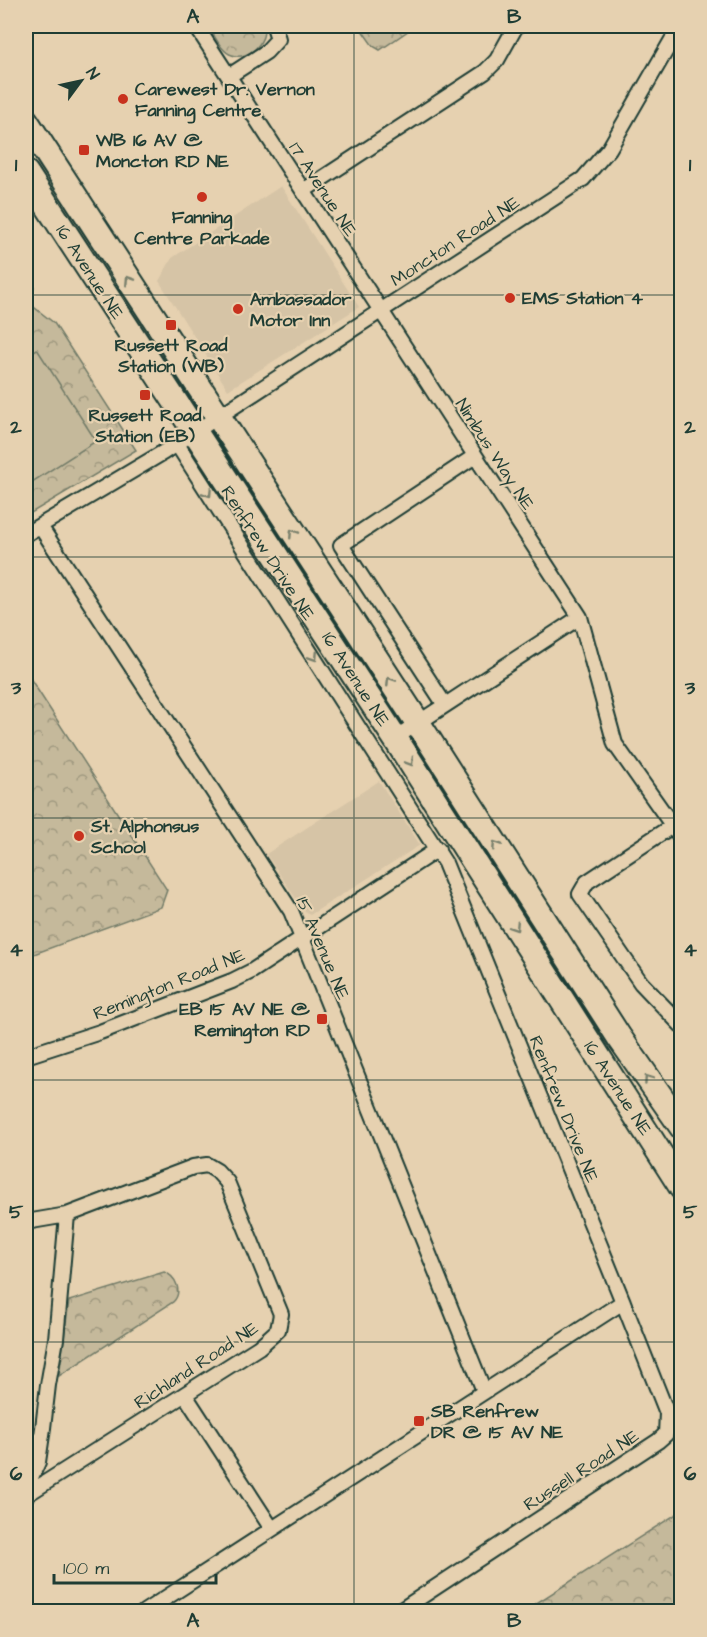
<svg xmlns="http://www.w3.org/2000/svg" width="707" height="1637" font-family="'Architects Daughter',sans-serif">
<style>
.built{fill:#d6c4a6}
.park{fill:url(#park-crowns);stroke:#727b68;stroke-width:1.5}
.pitch{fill:#c5b99b;stroke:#727b68;stroke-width:1.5}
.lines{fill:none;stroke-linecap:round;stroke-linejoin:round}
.street-casing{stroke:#1f3d34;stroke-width:18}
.highway-casing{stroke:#1f3d34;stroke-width:28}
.street{stroke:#e6d1b0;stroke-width:14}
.highway{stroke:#e6d1b0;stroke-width:24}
.oneway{stroke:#79806c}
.grid{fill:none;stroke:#1f3d34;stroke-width:1.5;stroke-opacity:0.55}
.poi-dot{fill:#c8321e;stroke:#e6d1b0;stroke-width:2}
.labels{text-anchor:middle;stroke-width:4.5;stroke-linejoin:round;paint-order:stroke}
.poi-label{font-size:18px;font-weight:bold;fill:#1f3d34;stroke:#e6d1b0;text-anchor:start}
.street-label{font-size:18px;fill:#1f3d34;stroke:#e6d1b0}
.neatline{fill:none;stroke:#1f3d34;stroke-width:2}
.grid-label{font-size:20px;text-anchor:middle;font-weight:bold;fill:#1f3d34}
</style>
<defs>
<pattern id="park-crowns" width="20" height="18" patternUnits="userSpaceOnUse" patternTransform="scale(1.5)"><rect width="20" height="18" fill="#c5b99b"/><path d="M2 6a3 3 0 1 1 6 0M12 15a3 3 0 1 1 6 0" fill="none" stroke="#9f987f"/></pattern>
</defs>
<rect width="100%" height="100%" fill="#e6d1b0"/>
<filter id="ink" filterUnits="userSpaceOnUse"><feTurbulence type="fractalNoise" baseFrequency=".0167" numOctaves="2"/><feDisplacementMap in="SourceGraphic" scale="12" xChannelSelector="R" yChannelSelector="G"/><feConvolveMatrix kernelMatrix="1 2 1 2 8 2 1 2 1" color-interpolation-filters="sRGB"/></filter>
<g filter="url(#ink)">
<path class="built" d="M 281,186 L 359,307 L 228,390 L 159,281 L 172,258 Z
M 379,781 L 420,845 L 310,915 L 305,912 L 266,854 Z"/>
<path class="park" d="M 208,26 L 263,26 C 268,42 248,61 232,55 C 221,52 214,34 208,26 Z
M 359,26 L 415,26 L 380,50 L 373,46 Z
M 26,275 L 34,288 L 27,303 L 31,305 L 54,323 L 136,450 L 26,516 Z
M 26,672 L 167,890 L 161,907 L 26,957 Z
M 164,1272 C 176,1276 183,1292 173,1302 L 59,1376 L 69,1301 Z
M 681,1511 L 681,1611 L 524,1611 Z"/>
<path class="pitch" d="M 37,349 L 96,441 L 26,486 L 26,356 Z"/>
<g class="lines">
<g class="street-casing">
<path id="street" d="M 196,26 L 580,617 L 615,744 L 682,839
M 229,76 L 266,52 L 278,39 L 274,26
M 303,191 L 485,72 L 497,60 L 516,26
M 40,526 L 291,911 L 484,1391
M 26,534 L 164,452 L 583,179 L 609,149 L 680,26
M 445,705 L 341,545 L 475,456
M 395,738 L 580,617
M 672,826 L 587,882 L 580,894 L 641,983 L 682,1026
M 26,1056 L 100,1032 L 232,981 L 252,971 L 438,849
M 26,1222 L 67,1215 L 193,1167 L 207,1165 L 217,1171 L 227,1182 L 281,1314 L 278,1330 L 259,1347 L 26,1495
M 185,1395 L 272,1529
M 26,1488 L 38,1462 L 43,1428 L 48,1385 L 56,1339 L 67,1215
M 144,1612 L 623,1302 L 445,863 L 177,444
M 398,1612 L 658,1441 L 666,1434 L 667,1413 L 623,1302"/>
</g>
<g class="highway-casing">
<path id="highway" d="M 26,121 L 418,723 L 619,1037 L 682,1127
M 26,173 L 395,738 L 682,1188"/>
</g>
<use href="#street" class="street"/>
<use href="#highway" class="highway"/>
</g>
<defs><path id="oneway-chevron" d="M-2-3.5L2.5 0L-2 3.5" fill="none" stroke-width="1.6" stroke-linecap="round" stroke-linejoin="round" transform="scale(1.5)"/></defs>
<g class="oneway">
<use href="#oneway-chevron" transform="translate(129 280) rotate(-123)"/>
<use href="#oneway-chevron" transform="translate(208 493) rotate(57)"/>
<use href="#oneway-chevron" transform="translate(293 533) rotate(-123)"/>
<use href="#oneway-chevron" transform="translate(314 657) rotate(57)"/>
<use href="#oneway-chevron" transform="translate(390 681) rotate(-123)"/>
<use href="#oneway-chevron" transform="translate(410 762) rotate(58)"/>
<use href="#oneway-chevron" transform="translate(496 845) rotate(-123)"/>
<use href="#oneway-chevron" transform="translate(515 927) rotate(57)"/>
<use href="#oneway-chevron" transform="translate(648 1079) rotate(-125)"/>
</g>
</g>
<path class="grid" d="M 354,26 L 354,1612M 26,295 L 682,295M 26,557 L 682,557M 26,818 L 682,818M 26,1080 L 682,1080M 26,1342 L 682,1342"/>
<g class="poi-dot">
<circle cx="123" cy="99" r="6"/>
<rect x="78" y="144" width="12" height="12" rx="3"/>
<circle cx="202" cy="197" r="6"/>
<circle cx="510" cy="298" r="6"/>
<circle cx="238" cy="309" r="6"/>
<rect x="165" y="319" width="12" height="12" rx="3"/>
<rect x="139" y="389" width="12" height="12" rx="3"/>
<circle cx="79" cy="836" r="6"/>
<rect x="316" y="1013" width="12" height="12" rx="3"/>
<rect x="413" y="1415" width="12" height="12" rx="3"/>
</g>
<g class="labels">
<g class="poi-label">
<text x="135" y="95">Carewest Dr. Vernon<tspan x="135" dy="21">Fanning Centre</tspan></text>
<text x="96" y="146">WB 16 AV @<tspan x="96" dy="21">Moncton RD NE</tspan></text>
<text x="202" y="223" text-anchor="middle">Fanning<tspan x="202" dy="21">Centre Parkade</tspan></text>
<text x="522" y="304">EMS Station 4</text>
<text x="250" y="305">Ambassador<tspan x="250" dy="21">Motor Inn</tspan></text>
<text x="171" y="351" text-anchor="middle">Russett Road<tspan x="171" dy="21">Station (WB)</tspan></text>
<text x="145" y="421" text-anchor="middle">Russett Road<tspan x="145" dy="21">Station (EB)</tspan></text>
<text x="91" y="832">St. Alphonsus<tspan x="91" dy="21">School</tspan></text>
<text x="310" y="1015" text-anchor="end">EB 15 AV NE @<tspan x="310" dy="21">Remington RD</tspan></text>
<text x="431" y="1417">SB Renfrew<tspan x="431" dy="21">DR @ 15 AV NE</tspan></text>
</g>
<g class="street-label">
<text transform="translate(323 189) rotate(57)" y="6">17 Avenue NE</text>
<text transform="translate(455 241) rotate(-33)" y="6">Moncton Road NE</text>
<text transform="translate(90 272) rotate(57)" y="6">16 Avenue NE</text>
<text transform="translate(495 454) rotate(57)" y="6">Nimbus Way NE</text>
<text transform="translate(268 553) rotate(57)" y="6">Renfrew Drive NE</text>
<text transform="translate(356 679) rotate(57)" y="6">16 Avenue NE</text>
<text transform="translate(323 948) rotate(67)" y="6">15 Avenue NE</text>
<text transform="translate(169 984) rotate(-22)" y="6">Remington Road NE</text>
<text transform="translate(618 1088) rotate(57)" y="6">16 Avenue NE</text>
<text transform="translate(564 1109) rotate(68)" y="6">Renfrew Drive NE</text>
<text transform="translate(196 1365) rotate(-33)" y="6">Richland Road NE</text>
<text transform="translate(581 1470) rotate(-33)" y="6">Russell Road NE</text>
</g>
</g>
<rect width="707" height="1637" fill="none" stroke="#e6d1b0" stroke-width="66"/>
<g transform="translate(81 81) rotate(57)" stroke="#e6d1b0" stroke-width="4.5" paint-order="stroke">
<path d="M0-4.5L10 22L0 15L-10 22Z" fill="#1f3d34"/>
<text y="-9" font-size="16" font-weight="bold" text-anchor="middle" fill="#1f3d34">N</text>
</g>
<path d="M54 1574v9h162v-9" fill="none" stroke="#1f3d34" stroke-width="3"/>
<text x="63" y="1574" font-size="18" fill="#1f3d34" stroke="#e6d1b0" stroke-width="4.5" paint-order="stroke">100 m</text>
<rect x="33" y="33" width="641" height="1571" class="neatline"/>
<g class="grid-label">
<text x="193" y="23">A</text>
<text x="514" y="23">B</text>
<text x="16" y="171">1</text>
<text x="690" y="171">1</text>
<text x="16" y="433">2</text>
<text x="690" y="433">2</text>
<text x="16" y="694">3</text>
<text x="690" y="694">3</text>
<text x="16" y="956">4</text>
<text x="690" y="956">4</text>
<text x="16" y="1218">5</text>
<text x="690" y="1218">5</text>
<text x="16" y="1480">6</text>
<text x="690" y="1480">6</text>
<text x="193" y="1627">A</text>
<text x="514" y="1627">B</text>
</g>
</svg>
